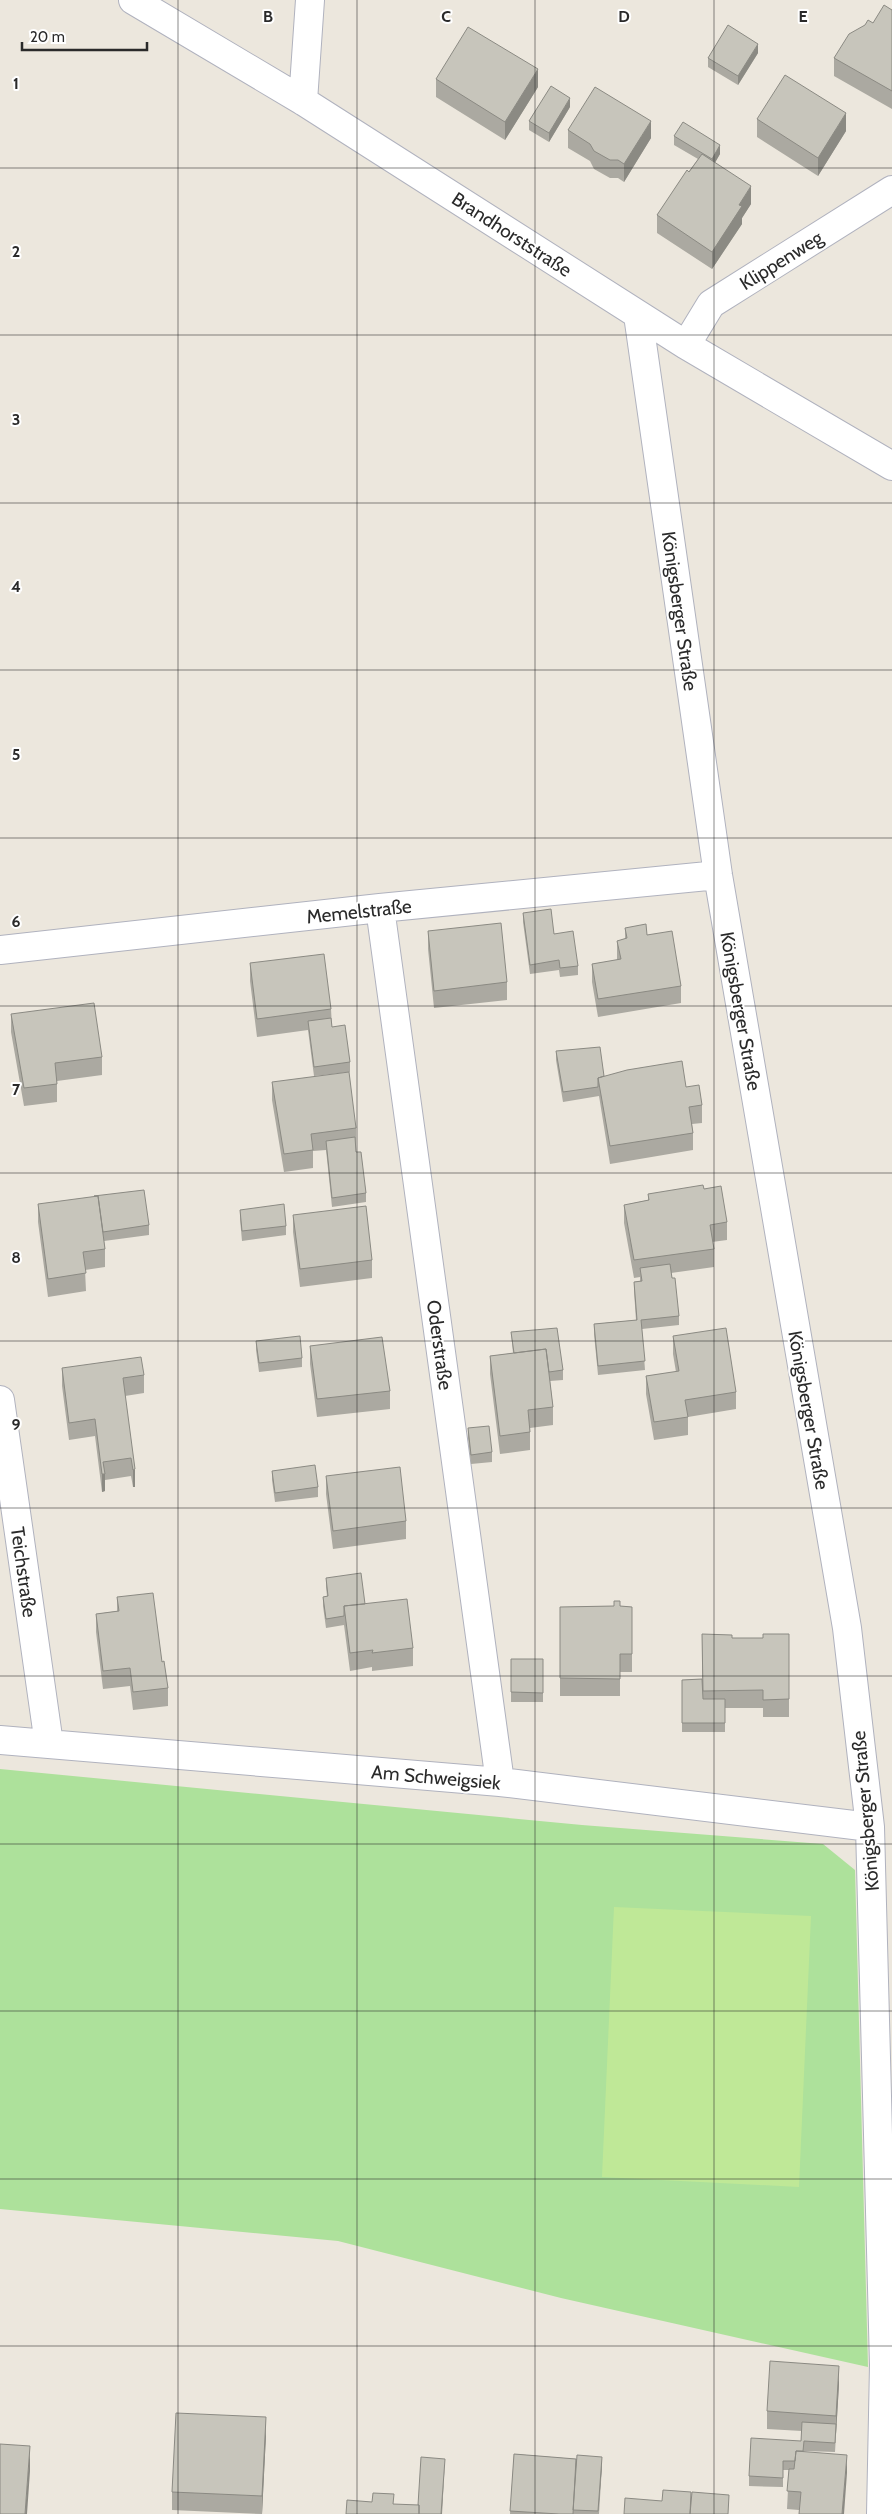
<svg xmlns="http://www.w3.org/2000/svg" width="892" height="2514" font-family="Cabin,sans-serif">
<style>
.green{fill:#ade19b}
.pitch{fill:#bfe897}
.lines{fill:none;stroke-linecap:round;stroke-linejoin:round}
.minor-casing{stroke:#b0b2be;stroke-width:30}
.minor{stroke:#fff;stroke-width:28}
.wall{fill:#aba9a1}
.shaded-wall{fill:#8b8a83}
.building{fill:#c7c5bb;stroke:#8b8a83}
.grid{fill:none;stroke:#2a2a2a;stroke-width:1;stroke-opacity:0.55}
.labels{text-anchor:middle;stroke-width:4;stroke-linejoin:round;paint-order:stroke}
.street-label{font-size:19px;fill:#2a2a2a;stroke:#fff}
.grid-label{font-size:16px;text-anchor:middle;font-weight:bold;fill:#2a2a2a;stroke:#fff;stroke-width:4;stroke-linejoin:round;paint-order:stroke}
</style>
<rect width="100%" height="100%" fill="#ece7dd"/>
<path class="green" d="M 0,1769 L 582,1825 L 823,1844 L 855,1870 L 868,2367 L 561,2298 L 338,2241 L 0,2209 Z"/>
<path class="pitch" d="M 614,1907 L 811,1916 L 799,2187 L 602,2177 Z"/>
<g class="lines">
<g class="minor-casing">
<path id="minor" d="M 133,0 L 303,101 L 686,345 L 892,466
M 303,101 L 310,0
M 638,315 L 718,875 L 847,1628 L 870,1827 L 884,2365 L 881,2514
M 686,345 L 711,304 L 892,190
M 380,908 L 500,1782
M 0,950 L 380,908 L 718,875
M 0,1400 L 49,1744
M 0,1740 L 500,1782 L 870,1827"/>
</g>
<use href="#minor" class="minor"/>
</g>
<path class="wall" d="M 892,10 L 892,109 L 834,76 L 834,58 L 873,23 Z
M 758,53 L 738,85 L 708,67 L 708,58 Z
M 436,79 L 538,87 L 505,140 L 436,97 Z
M 570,107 L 549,142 L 529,130 L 529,121 Z
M 757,119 L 846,131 L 818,176 L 757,137 Z
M 568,130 L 651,138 L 624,182 L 618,178 L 610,178 L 594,169 L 590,161 L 568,148 Z
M 674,136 L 720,154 L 715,162 L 751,204 L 742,218 L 742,224 L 712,269 L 657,233 L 657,215 L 698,159 L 674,145 Z
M 523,913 L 554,934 L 578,966 L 578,975 L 560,977 L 559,970 L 530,974 L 523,922 Z
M 625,928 L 647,935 L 681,986 L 681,1003 L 598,1017 L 592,982 L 592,964 L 617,960 L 617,941 L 625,939 Z
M 428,931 L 507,982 L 507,1000 L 434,1008 L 428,949 Z
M 250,963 L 331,1009 L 332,1027 L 350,1062 L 350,1072 L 314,1076 L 308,1030 L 257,1037 L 250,981 Z
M 11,1014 L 102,1057 L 102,1075 L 57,1081 L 57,1102 L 24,1106 L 11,1032 Z
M 556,1051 L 604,1076 L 686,1087 L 702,1105 L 702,1123 L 692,1124 L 693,1133 L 693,1150 L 610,1164 L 599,1096 L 563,1102 L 556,1060 Z
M 272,1082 L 356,1128 L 356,1152 L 366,1193 L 366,1202 L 332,1207 L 326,1150 L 313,1151 L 313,1168 L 284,1172 L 272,1100 Z
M 704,1189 L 727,1222 L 727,1240 L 712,1242 L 714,1249 L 714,1267 L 671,1273 L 679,1316 L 679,1325 L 642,1329 L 645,1370 L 598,1375 L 594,1334 L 594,1324 L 636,1320 L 634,1291 L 634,1282 L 640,1281 L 640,1277 L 634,1278 L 624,1223 L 624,1205 L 648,1200 L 648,1194 Z
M 38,1204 L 149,1225 L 149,1235 L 104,1241 L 105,1249 L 105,1267 L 85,1270 L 86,1291 L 48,1297 L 38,1222 Z
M 240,1210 L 286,1226 L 286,1235 L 242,1241 L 240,1219 Z
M 293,1215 L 372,1260 L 372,1278 L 300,1287 L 293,1232 Z
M 511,1332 L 563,1370 L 563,1380 L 550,1381 L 553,1407 L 553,1425 L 530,1428 L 530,1450 L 500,1454 L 490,1374 L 490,1356 L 513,1353 Z
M 673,1336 L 736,1392 L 736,1409 L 688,1417 L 688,1435 L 654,1440 L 646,1394 L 646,1376 L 676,1372 L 673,1354 Z
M 256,1341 L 302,1358 L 302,1367 L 259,1372 L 256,1350 Z
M 310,1346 L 390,1391 L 390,1409 L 317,1417 L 310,1364 Z
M 62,1368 L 144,1375 L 144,1393 L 125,1396 L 135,1487 L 133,1487 L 131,1476 L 105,1480 L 105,1491 L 102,1492 L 95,1436 L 69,1440 L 62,1386 Z
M 468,1428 L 492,1452 L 492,1462 L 471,1464 L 468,1438 Z
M 272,1471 L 318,1487 L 318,1497 L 275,1502 L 272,1480 Z
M 326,1476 L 406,1521 L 406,1539 L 333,1549 L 326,1494 Z
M 326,1578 L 365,1604 L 413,1648 L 413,1666 L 372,1671 L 372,1667 L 350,1671 L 344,1625 L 326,1628 L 323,1606 L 323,1597 L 327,1596 L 326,1587 Z
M 117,1597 L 162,1662 L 168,1688 L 168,1706 L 133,1710 L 130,1686 L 103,1689 L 96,1632 L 96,1614 L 117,1611 Z
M 620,1606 L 632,1607 L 632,1672 L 620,1672 L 620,1696 L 560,1696 L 560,1607 Z
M 702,1634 L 732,1638 L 763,1638 L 789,1634 L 789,1717 L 763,1717 L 763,1708 L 725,1708 L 725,1732 L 682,1732 L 682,1680 L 702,1679 Z
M 511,1659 L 543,1659 L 543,1702 L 511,1702 Z
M 839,2384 L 835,2452 L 804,2451 L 804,2452 L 847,2473 L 799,2510 L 787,2509 L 789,2470 L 783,2470 L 783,2487 L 749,2486 L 749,2476 L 801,2441 L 802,2431 L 767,2429 L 767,2411 Z
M 266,2435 L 262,2514 L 172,2510 L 172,2492 Z
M 514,2454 L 576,2459 L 602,2466 L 599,2514 L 510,2514 Z"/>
<path class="shaded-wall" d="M 758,44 L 758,53 L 738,85 L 738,76 Z
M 538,69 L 538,87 L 505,140 L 505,122 Z
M 570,98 L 570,107 L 549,142 L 549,133 Z
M 846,113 L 846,131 L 818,176 L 818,158 Z
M 651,121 L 651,138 L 624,182 L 624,164 Z
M 720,145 L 720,154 L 712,168 L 712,159 Z
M 751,186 L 751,204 L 742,218 L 742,224 L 712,269 L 712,252 L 739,205 Z
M 135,1469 L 135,1487 L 133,1487 L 133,1470 Z
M 102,1474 L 105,1474 L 105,1491 L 102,1492 Z
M 839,2366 L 839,2384 L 836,2434 L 836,2416 Z
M 266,2417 L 266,2435 L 262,2514 L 262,2496 Z
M 30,2446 L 30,2471 L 27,2514 L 25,2514 Z
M 847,2455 L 847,2473 L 844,2514 L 842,2514 Z
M 602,2457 L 602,2466 L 598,2514 Z
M 445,2459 L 442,2514 L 441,2514 Z"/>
<path class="building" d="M 884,5 L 892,10 L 892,91 L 834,58 L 849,34 L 865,25 L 868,20 L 873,23 Z
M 728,25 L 758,44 L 738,76 L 708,58 Z
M 468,27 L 538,69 L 505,122 L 436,79 Z
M 785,75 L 846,113 L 818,158 L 757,119 Z
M 551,86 L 570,98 L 549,133 L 529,121 Z
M 595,87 L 651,121 L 624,164 L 618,160 L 610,160 L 594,151 L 590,144 L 568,130 Z
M 683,122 L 720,145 L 712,159 L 674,136 Z
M 702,154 L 751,186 L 739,205 L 742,206 L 712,252 L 657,215 L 687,170 L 689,172 Z
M 551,909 L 554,934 L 573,931 L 578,966 L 560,968 L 559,960 L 530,965 L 523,913 Z
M 501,923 L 507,982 L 434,991 L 428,931 Z
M 646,924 L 647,935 L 672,931 L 681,986 L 598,999 L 592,964 L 621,959 L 617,941 L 627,938 L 625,928 Z
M 324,954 L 331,1009 L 257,1019 L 250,963 Z
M 94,1003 L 102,1057 L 55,1063 L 57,1084 L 24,1088 L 11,1014 Z
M 331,1018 L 332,1027 L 345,1025 L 350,1062 L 314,1067 L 308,1021 Z
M 600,1047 L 604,1076 L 598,1078 L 598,1087 L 563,1092 L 556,1051 Z
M 682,1061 L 686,1087 L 699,1085 L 702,1105 L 689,1107 L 693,1133 L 610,1146 L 598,1078 L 627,1070 Z
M 349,1072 L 356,1128 L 311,1134 L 313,1150 L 284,1154 L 272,1082 Z
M 355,1137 L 356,1152 L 361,1152 L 366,1193 L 332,1198 L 326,1141 Z
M 703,1185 L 704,1189 L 721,1186 L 727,1222 L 710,1225 L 714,1249 L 634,1260 L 624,1205 L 649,1200 L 648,1194 Z
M 144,1190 L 149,1225 L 103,1232 L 98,1196 L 94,1196 Z
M 98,1196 L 105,1249 L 83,1252 L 86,1273 L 48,1279 L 38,1204 Z
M 284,1204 L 286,1226 L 242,1231 L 240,1210 Z
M 366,1206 L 372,1260 L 300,1269 L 293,1215 Z
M 670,1264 L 672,1278 L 675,1278 L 679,1316 L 641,1320 L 645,1361 L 598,1366 L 594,1324 L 637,1320 L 634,1282 L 642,1281 L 640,1268 Z
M 557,1328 L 563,1370 L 549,1372 L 546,1349 L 514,1353 L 511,1332 Z
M 726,1328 L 736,1392 L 685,1400 L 688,1417 L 654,1422 L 646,1376 L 679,1371 L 673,1336 Z
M 300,1336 L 302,1358 L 259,1363 L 256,1341 Z
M 382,1337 L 390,1391 L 317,1399 L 310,1346 Z
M 546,1349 L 553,1407 L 528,1410 L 530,1432 L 500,1436 L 490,1356 Z
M 141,1357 L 144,1375 L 123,1378 L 135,1469 L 133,1470 L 131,1458 L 103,1462 L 105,1474 L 102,1474 L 95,1419 L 69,1423 L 62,1368 Z
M 489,1426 L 492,1452 L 471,1455 L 468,1428 Z
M 315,1465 L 318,1487 L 275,1493 L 272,1471 Z
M 400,1467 L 406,1521 L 333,1531 L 326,1476 Z
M 361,1573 L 365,1604 L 344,1606 L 344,1616 L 326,1619 L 323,1597 L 328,1596 L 326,1578 Z
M 153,1593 L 162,1662 L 164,1661 L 168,1688 L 133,1692 L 130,1668 L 103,1671 L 96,1614 L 119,1611 L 117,1597 Z
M 407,1599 L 413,1648 L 372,1653 L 373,1650 L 350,1653 L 344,1606 Z
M 614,1601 L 620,1601 L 620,1606 L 632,1607 L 632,1654 L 620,1654 L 620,1679 L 560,1678 L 560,1607 L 614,1606 Z
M 702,1634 L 732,1635 L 732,1638 L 763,1638 L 763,1634 L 789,1634 L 789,1699 L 763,1700 L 763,1690 L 703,1691 Z
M 511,1659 L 543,1659 L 543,1693 L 511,1692 Z
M 702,1679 L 703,1699 L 725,1699 L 725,1723 L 682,1723 L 682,1680 Z
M 770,2361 L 839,2366 L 836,2416 L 767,2411 Z
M 176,2413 L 266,2417 L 262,2496 L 172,2492 Z
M 802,2422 L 836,2424 L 835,2443 L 804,2441 L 803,2451 L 796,2451 L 795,2461 L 783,2461 L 783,2478 L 749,2476 L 751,2438 L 801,2441 Z
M 0,2444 L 30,2446 L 25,2514 L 0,2514 Z
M 796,2451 L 847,2455 L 842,2514 L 799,2514 L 801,2492 L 787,2491 L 789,2469 L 794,2469 Z
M 514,2454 L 576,2459 L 573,2514 L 559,2514 L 510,2511 Z
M 577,2455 L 602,2457 L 598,2511 L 573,2510 Z
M 421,2457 L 445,2459 L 441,2514 L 419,2514 L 419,2505 L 418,2505 Z
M 663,2490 L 691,2492 L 690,2514 L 624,2514 L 625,2498 L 662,2501 Z
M 692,2492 L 729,2495 L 728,2514 L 690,2514 Z
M 373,2493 L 394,2494 L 393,2504 L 419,2505 L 419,2514 L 346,2514 L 347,2500 L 372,2502 Z"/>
<path class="grid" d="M 178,0 L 178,2514M 357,0 L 357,2514M 535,0 L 535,2514M 714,0 L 714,2514M 0,168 L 892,168M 0,335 L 892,335M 0,503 L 892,503M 0,670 L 892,670M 0,838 L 892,838M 0,1006 L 892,1006M 0,1173 L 892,1173M 0,1341 L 892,1341M 0,1508 L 892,1508M 0,1676 L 892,1676M 0,1844 L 892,1844M 0,2011 L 892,2011M 0,2179 L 892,2179M 0,2346 L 892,2346"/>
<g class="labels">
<g class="street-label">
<text transform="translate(512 234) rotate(33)" y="7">Brandhorststraße</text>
<text transform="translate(781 260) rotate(-32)" y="7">Klippenweg</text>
<text transform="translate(680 611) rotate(82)" y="7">Königsberger Straße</text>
<text transform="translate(359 911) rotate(-6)" y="7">Memelstraße</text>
<text transform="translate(741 1011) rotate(80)" y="7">Königsberger Straße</text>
<text transform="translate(440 1345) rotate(82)" y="7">Oderstraße</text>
<text transform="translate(809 1410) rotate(80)" y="7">Königsberger Straße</text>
<text transform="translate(24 1572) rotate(82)" y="7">Teichstraße</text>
<text transform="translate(436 1777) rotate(5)" y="7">Am Schweigsiek</text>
<text transform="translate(865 1811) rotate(-95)" y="7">Königsberger Straße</text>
</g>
</g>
<g class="grid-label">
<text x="268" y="22">B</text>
<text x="446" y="22">C</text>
<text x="624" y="22">D</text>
<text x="803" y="22">E</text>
<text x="16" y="89">1</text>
<text x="16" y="257">2</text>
<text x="16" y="425">3</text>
<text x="16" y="592">4</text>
<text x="16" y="760">5</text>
<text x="16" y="927">6</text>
<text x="16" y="1095">7</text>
<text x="16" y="1263">8</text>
<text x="16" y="1430">9</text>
</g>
<path d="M22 42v8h125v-8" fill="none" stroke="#2a2a2a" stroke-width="2.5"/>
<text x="30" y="42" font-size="15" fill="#2a2a2a" stroke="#ffffff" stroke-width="4" paint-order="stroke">20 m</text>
</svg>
